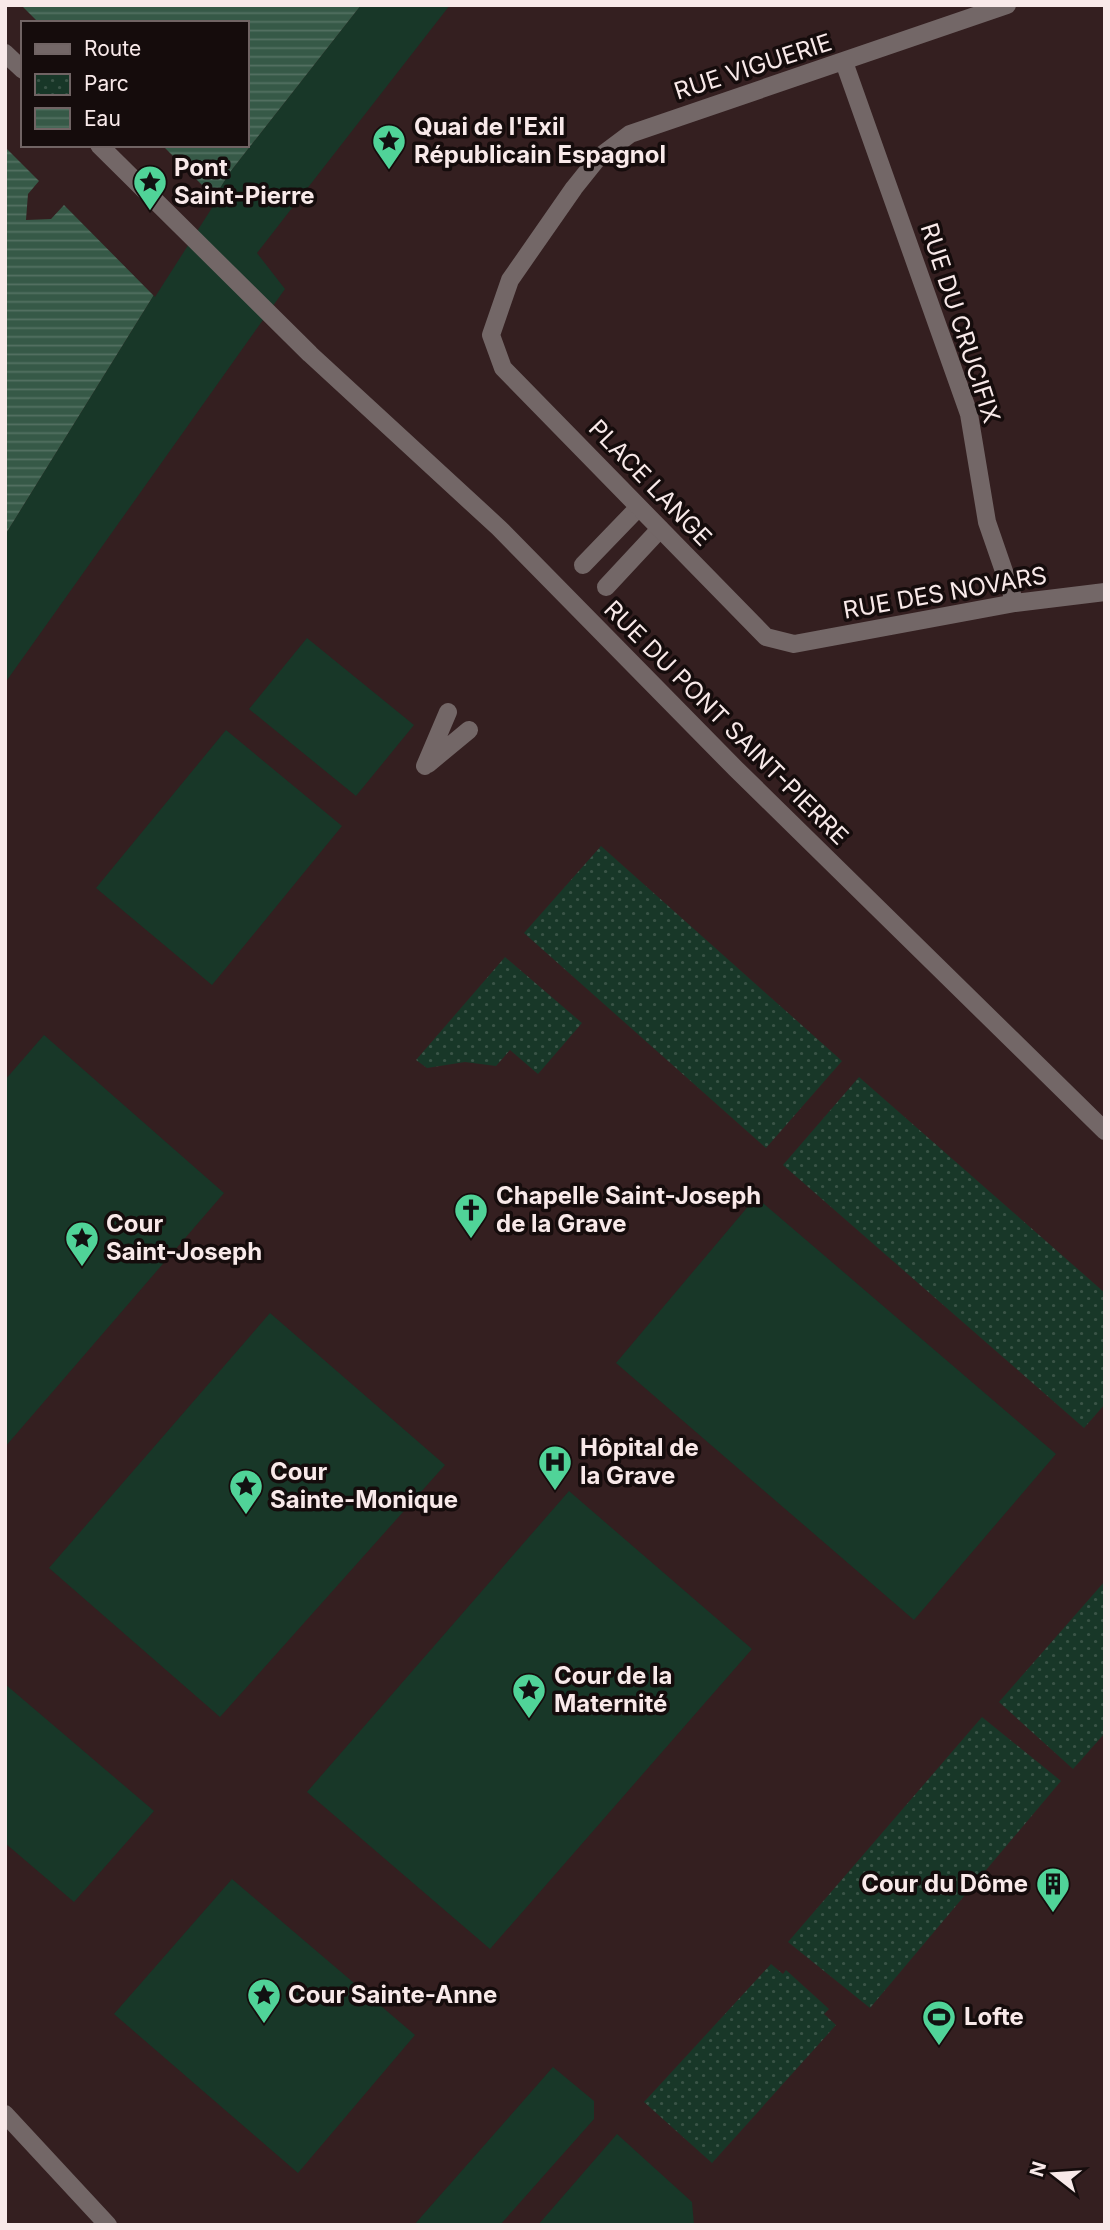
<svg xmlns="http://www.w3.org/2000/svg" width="1110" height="2230" font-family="Inter,sans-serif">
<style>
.grass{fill:#183728}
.park{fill:url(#park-dots)}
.water{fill:url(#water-rules);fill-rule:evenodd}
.pier{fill:#341f20}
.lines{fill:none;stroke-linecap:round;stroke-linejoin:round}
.lane{stroke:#736767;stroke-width:18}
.street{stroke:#736767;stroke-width:18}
.labels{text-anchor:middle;stroke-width:7;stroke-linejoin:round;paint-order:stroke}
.street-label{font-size:24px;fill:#f8e9e9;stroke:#150c0c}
.poi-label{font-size:24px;font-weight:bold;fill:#f8e9e9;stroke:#150c0c;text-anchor:start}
</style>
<defs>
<pattern id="park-dots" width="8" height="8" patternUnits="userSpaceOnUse" patternTransform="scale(1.75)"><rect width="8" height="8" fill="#183728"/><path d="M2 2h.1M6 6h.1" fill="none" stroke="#3a5447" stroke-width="1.8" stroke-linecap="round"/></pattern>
<pattern id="water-rules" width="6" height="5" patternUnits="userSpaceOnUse" patternTransform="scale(1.75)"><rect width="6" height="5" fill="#365947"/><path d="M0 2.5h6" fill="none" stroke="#547162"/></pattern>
</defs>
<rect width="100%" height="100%" fill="#341f20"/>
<path class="grass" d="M 361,5 L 450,5 L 257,253 L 285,289 L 5,683 L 5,535 L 230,172 Z
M 307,638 L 414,725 L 356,796 L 249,709 Z
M 226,730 L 342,826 L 212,985 L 96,888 Z
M 44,1035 L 224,1193 L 5,1447 L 5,1080 Z
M 756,1197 L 1056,1454 L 914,1620 L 616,1363 Z
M 270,1313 L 445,1465 L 220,1717 L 49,1568 Z
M 569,1491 L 752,1649 L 490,1949 L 307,1792 Z
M 5,1684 L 154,1811 L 74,1902 L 5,1843 Z
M 232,1879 L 415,2035 L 298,2173 L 114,2014 Z
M 553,2067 L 594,2101 L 594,2119 L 500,2225 L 414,2225 Z
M 617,2134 L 692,2202 L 694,2225 L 538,2225 Z"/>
<path class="park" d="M 601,846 L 842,1061 L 766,1148 L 524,933 Z
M 505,957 L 582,1023 L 538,1074 L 510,1050 L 496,1066 L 465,1062 L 427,1068 L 416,1060 Z
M 859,1077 L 1105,1293 L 1105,1404 L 1084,1428 L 783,1165 Z
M 1105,1581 L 1105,1733 L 1073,1769 L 999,1702 Z
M 982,1717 L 1061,1781 L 870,2008 L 788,1942 Z
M 771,1964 L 783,1974 L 786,1970 L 829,2009 L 824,2014 L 836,2025 L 712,2163 L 644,2102 Z"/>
<path class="water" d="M 5,5 L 361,5 L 230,172 L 5,535 ZM 23,23 L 247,23 L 247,145 L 23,145 Z"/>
<path class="pier" d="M 5,5 L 21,5 L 39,23 L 23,23 L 23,145 L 162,145 L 217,200 L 155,297 L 64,205 L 51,219 L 26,220 L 28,194 L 39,181 L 5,147 Z"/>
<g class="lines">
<path class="lane" d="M 583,565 L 638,508
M 606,587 L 660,529
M 428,764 L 469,730
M 425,766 L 448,712
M 5,2114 L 108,2225"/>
<path class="street" d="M 1007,5 L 630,134 L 598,158 L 574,188 L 510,280 L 491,335 L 503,368 L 766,637 L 794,644 L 1015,603 L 1105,592
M 5,53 L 23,70
M 844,62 L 969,414 L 987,522 L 1015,603
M 99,145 L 310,354 L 499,528 L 736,769 L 1105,1131"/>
</g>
<defs>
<g id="sight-pin" transform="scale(1.75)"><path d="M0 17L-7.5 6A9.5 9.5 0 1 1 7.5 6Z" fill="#50d398" stroke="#150c0c"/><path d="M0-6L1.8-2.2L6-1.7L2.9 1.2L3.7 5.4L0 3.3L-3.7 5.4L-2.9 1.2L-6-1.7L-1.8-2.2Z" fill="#111"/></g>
<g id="church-pin" transform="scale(1.75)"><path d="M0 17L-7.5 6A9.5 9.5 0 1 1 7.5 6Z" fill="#50d398" stroke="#150c0c"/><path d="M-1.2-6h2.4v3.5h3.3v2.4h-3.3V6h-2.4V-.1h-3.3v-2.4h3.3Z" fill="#111"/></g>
<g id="hospital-pin" transform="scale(1.75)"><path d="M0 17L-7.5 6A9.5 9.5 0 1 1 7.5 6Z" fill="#50d398" stroke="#150c0c"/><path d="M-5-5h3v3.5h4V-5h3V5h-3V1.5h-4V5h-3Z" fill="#111"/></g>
<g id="building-pin" transform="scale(1.75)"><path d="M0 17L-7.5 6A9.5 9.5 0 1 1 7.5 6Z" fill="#50d398" stroke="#150c0c"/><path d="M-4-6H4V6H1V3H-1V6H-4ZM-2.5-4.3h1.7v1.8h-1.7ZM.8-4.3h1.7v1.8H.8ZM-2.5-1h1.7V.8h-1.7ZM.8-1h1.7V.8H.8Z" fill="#111"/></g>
<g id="stadium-pin" transform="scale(1.75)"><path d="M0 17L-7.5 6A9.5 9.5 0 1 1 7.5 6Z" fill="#50d398" stroke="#150c0c"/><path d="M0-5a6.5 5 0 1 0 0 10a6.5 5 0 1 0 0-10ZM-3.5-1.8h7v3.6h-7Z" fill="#111"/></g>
</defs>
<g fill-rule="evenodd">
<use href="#sight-pin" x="389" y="141"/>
<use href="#sight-pin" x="150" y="182"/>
<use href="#church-pin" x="471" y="1210"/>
<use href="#sight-pin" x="82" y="1238"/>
<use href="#hospital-pin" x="555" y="1462"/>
<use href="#sight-pin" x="246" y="1486"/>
<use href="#sight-pin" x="529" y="1690"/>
<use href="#building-pin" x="1053" y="1884"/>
<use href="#sight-pin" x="264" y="1995"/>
<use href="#stadium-pin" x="939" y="2017"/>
</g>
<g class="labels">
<g class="street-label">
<text transform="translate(753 67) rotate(-18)" y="8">RUE VIGUERIE</text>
<text transform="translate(960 323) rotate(72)" y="8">RUE DU CRUCIFIX</text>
<text transform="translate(650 483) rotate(46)" y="8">PLACE LANGE</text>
<text transform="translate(945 593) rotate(-10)" y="8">RUE DES NOVARS</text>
<text transform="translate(726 723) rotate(45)" y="8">RUE DU PONT SAINT-PIERRE</text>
</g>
<g class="poi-label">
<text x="414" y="135">Quai de l'Exil<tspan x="414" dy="28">Républicain Espagnol</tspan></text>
<text x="174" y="176">Pont<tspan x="174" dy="28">Saint-Pierre</tspan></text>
<text x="496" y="1204">Chapelle Saint-Joseph<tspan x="496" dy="28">de la Grave</tspan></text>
<text x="106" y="1232">Cour<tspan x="106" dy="28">Saint-Joseph</tspan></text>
<text x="580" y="1456">Hôpital de<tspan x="580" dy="28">la Grave</tspan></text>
<text x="270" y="1480">Cour<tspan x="270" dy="28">Sainte-Monique</tspan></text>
<text x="554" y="1684">Cour de la<tspan x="554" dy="28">Maternité</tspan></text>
<text x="1028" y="1892" text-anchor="end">Cour du Dôme</text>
<text x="288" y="2003">Cour Sainte-Anne</text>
<text x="964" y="2025">Lofte</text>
</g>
</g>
<rect width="1110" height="2230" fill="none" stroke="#f8e9e9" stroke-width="14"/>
<rect x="21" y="21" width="228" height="126" fill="#150c0c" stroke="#706464" stroke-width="2"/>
<rect x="35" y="44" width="35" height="10" fill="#736767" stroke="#706464" stroke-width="2"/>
<text x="84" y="56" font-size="21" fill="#f8e9e9">Route</text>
<rect x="35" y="74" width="35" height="21" fill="url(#park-dots)" stroke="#706464" stroke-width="2"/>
<text x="84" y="91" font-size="21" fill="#f8e9e9">Parc</text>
<rect x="35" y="108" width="35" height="21" fill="url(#water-rules)" stroke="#706464" stroke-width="2"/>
<text x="84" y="126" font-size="21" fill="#f8e9e9">Eau</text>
<g transform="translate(1054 2174) rotate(287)" stroke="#150c0c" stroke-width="5" paint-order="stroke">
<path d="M0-5L12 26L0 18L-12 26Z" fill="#f8e9e9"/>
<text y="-10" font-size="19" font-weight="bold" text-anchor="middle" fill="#f8e9e9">N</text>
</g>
</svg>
